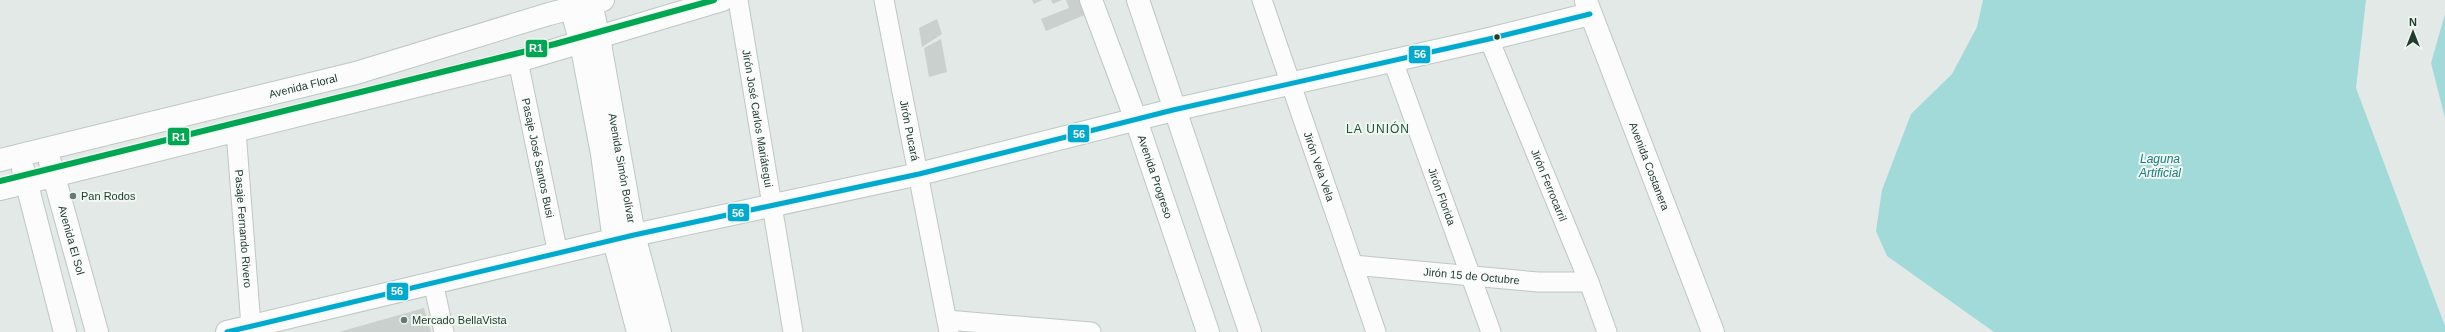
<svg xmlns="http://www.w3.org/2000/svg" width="2445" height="332" font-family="Arial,sans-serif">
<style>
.water{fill:#a1dad9}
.building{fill:#cad0cd}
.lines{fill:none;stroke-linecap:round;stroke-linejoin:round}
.street-casing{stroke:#c0c6c3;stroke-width:21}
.secondary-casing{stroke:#bec7c3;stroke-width:24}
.street{stroke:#fbfcfb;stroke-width:19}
.secondary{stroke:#fbfcfb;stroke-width:22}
.bus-1-casing{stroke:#f1f8f3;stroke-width:8}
.bus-1{stroke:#00a9ce;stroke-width:5}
.rail-1-casing{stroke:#f1f8f3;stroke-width:9}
.rail-1{stroke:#00a651;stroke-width:6}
.bus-dot{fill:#203d30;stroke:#f1f8f3;stroke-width:1.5}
.poi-dot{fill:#647970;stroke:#f1f8f3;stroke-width:1.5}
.labels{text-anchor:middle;stroke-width:4;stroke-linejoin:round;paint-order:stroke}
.street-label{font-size:11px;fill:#203d30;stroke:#f1f8f3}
.poi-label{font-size:11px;fill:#203d30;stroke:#f1f8f3;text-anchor:start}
.neighbourhood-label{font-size:12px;letter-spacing:1px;fill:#1b503a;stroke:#f1f8f3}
.water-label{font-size:12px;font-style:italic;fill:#177c7c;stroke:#f1f8f3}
.line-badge{stroke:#f1f8f3;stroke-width:1.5}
.badge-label{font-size:11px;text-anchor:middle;font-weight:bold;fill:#fff}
</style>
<rect width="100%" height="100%" fill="#e3e9e6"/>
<path class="water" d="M 1983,0 L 2366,0 L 2356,88 L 2445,326 L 2445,332 L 1994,332 L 1887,256 L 1876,231 L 1882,190 L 1911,114 L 1952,74 L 1977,27 Z
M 2445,14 L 2445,118 L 2431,63 Z"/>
<path class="building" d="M 1032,0 L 1042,0 L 1034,4 Z
M 1051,0 L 1062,0 L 1053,4 Z
M 1066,0 L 1081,0 L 1087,14 L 1046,31 L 1041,19 L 1069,8 Z
M 937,19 L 942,34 L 922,47 L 919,28 Z
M 941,39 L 947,72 L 929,77 L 924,48 Z
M 424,308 L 431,332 L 339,332 Z"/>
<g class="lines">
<g class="street-casing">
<g id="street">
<path id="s1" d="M 738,0 L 793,332"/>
<path id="s2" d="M 884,0 L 949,332"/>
<path id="s3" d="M 1262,0 L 1376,332"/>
<path id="s4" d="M 1489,39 L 1589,282 L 1607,332"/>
<path id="s5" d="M 518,61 L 558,254"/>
<path id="s6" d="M 1393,61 L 1491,332"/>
<path id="s7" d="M 236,131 L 251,326"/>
<path id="s8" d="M 1353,265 L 1538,282 L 1589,282"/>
<path d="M 433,282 L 444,332"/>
<path d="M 947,320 L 1091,332"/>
</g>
</g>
<g class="secondary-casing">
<g id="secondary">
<path id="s9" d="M 1091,0 L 1136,120 L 1208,332"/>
<path d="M 1138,0 L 1250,332"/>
<path id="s10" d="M 1586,1 L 1713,332"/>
<path id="s11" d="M 591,3 L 599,38 L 634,235 L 660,332"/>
<path d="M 571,8 L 581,43 L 602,154 L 614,241 L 638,332"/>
<path id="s12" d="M 0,160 L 356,73 L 549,14 L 603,0"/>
<path id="s13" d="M 50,162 L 97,332"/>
<path d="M 23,169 L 65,332"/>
<path d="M 0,189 L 518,61 L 722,0"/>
<path d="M 227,332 L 634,235 L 919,174 L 1173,110 L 1489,39 L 1590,14"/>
</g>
</g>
<use href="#street" class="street"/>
<use href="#secondary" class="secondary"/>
<g class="bus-1-casing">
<path id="bus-1" d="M 227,332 L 634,235 L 919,174 L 1173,110 L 1489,39 L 1590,14"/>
</g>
<use href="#bus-1" class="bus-1"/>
<g class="rail-1-casing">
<path id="rail-1" d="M 0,181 L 555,44 L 714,0"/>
</g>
<use href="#rail-1" class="rail-1"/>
</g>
<circle class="bus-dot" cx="1497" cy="37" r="3.5"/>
<g class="poi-dot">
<circle cx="73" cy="196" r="4"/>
<circle cx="404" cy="320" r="4"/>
</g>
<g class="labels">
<g class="street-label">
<text dy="4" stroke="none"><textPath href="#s12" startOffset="312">Avenida Floral</textPath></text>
<text dy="4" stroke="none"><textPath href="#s1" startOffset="120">Jirón José Carlos Mariátegui</textPath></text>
<text dy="4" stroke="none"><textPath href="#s2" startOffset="133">Jirón Pucará</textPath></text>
<text dy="4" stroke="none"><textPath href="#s5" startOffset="99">Pasaje José Santos Busi</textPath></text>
<text dy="4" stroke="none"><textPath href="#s3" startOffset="176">Jirón Vela Vela</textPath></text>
<text dy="4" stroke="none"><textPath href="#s10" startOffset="177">Avenida Costanera</textPath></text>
<text dy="4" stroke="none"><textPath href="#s11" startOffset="168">Avenida Simón Bolívar</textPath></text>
<text dy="4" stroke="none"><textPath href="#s9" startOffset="188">Avenida Progreso</textPath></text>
<text dy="4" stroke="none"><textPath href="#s4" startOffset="158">Jirón Ferrocarril</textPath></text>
<text dy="4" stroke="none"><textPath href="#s6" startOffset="144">Jirón Florida</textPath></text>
<text dy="4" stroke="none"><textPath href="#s7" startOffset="98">Pasaje Fernando Rivero</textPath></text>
<text dy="4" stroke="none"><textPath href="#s13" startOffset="81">Avenida El Sol</textPath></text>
<text dy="4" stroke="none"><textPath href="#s8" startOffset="119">Jirón 15 de Octubre</textPath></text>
</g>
<g class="poi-label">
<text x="81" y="200">Pan Rodos</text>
<text x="412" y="324">Mercado BellaVista</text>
</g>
<g class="neighbourhood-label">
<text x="1378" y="133">LA UNIÓN</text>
</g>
<g class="water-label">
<text x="2160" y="163">Laguna<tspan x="2160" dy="14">Artificial</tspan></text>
</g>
</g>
<g class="line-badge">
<rect x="525" y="39" width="23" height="19" rx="4" fill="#00a651"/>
<rect x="1408" y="45" width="23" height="19" rx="4" fill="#00a9ce"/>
<rect x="1067" y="124" width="23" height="19" rx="4" fill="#00a9ce"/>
<rect x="167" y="127" width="23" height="19" rx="4" fill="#00a651"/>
<rect x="727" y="203" width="23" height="19" rx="4" fill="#00a9ce"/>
<rect x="386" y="282" width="23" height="19" rx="4" fill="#00a9ce"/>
</g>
<g class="badge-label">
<text x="536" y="52">R1</text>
<text x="1420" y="58">56</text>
<text x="1079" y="138">56</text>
<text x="179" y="141">R1</text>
<text x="738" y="217">56</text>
<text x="397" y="295">56</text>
</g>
<g transform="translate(2413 32)" stroke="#f1f8f3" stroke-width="3" paint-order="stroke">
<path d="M0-3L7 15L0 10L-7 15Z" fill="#203d30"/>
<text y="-6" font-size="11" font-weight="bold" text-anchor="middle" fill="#203d30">N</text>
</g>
</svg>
